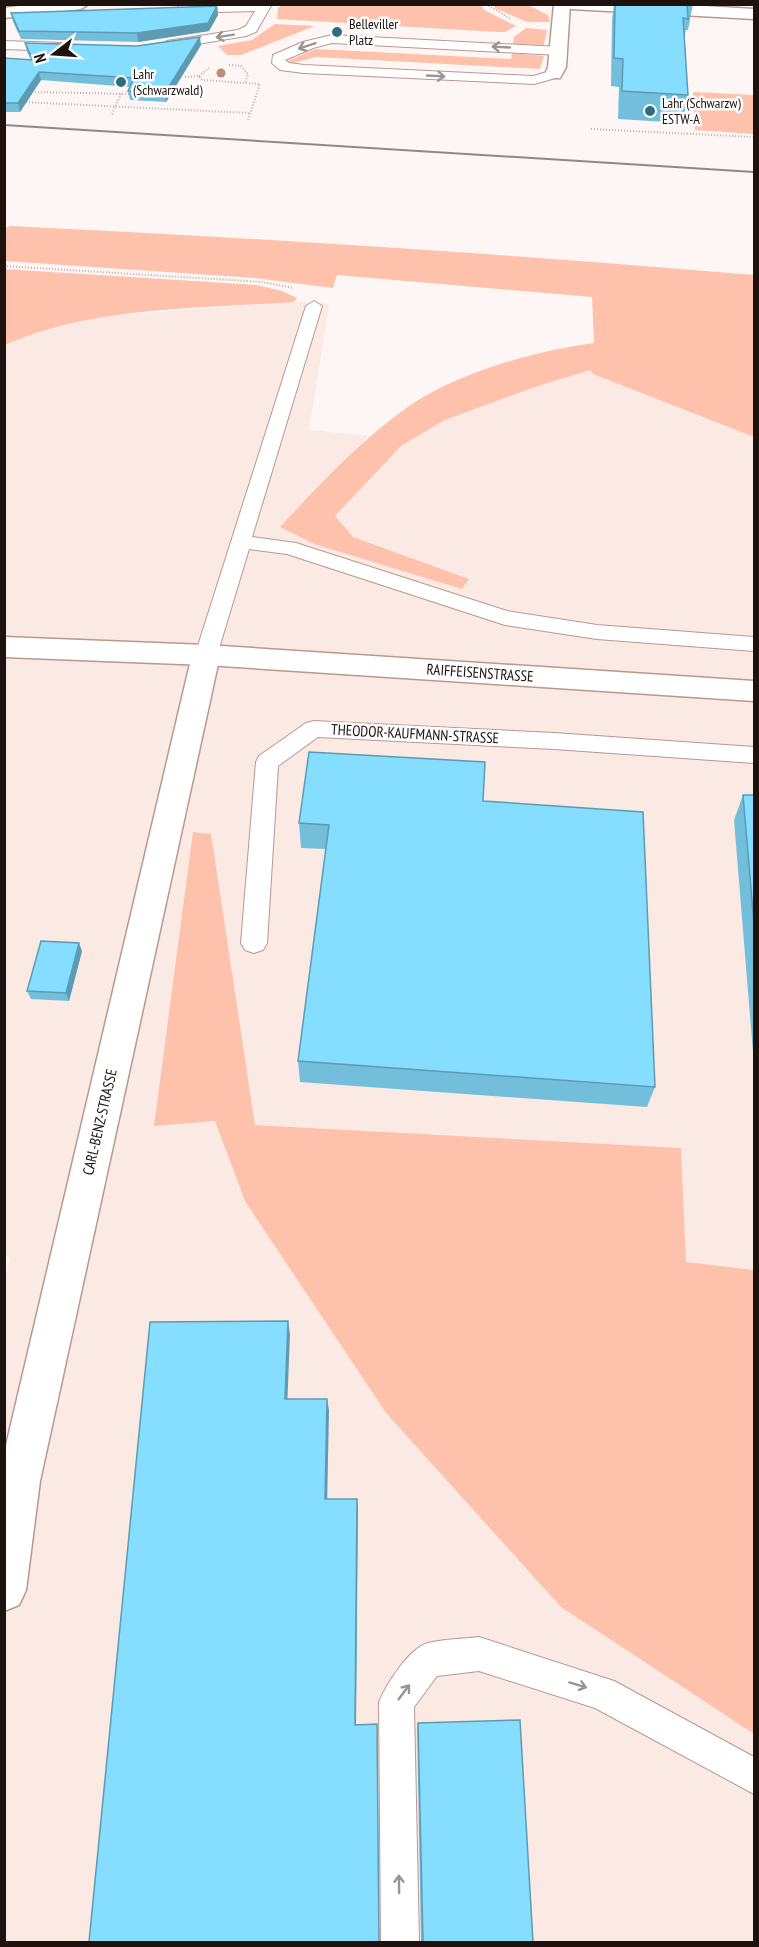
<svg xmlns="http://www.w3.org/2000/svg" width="759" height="1947" font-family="'PT Sans Narrow',sans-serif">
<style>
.built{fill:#fbe9e3}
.green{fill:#fec1ab}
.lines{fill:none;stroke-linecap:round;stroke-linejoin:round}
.service-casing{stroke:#ba988c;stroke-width:2}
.minor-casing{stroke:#ba988c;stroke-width:3}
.tertiary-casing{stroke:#ba988c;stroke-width:3}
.path{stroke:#b8afac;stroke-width:2;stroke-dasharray:1 2;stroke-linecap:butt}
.service{fill:#fff;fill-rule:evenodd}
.minor{fill:#fff;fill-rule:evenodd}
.tertiary{fill:#fff;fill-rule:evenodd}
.rail{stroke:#918784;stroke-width:2}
.tree{fill:#be8b76}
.wall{fill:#72bedb}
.shaded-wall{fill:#5d9bb2}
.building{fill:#85ddff;stroke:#5d9bb2;stroke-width:1.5}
.oneway{stroke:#9a9493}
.poi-dot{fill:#2f6d83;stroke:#fff;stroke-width:2}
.labels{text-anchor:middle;stroke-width:5;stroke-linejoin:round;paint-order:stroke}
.far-poi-label{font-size:14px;fill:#1e120e;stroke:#fff;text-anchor:start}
.street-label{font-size:15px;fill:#1e120e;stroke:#fff}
</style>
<rect width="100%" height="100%" fill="#fef6f4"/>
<path class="built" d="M 294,302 L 329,304 L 309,430 L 369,436 L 280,527 L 469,579 L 353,537 L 335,516 L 401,446 L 445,420 L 532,388 L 590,370 L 593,374 L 754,437 L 754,1270 L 686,1263 L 681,1148 L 255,1125 L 210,834 L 155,1125 L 215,1121 L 245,1201 L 561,1607 L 754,1734 L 754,1942 L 5,1942 L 4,1283 L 10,1257 L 5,1256 L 5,345 L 20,338 L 102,316 Z"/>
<path class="green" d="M 481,4 L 484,10 L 516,26 L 505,32 L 497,32 L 277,19 L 278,8 L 282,5 Z
M 494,5 L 530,6 L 548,15 L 550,22 L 527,22 L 495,8 Z
M 275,24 L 315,26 L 241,55 L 227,55 L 218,46 L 252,40 Z
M 526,28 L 547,30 L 544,45 L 513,44 L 514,37 Z
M 316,49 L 511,59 L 512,53 L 544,56 L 540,69 L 316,57 L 293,63 L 287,61 Z
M 693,92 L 754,95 L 754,134 L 695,130 Z
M 11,226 C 259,238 507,254 754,275 L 754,437 L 593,374 L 590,370 L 532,388 L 445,420 L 401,446 L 335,516 L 353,537 L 469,579 L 462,589 L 314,544 L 280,527 C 319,485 362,439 409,406 C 459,372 535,351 594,343 L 592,297 L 337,275 L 333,288 L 255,278 L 5,261 L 5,228 Z
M 4,269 L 257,285 L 282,291 L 297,298 L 294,302 C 198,309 94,306 5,345 Z
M 193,832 L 211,834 L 255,1125 L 681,1148 L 686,1262 L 754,1270 L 754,1734 L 561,1607 L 387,1414 L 245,1201 L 215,1121 L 154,1126 Z"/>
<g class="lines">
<g class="service-casing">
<path id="service" d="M 272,4 L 256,32 L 246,36 L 167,49 L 160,45 L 167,41 L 238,30 L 246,26 L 255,11 L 184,13 L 178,9 L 179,6 Z
M 332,35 L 559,47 L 566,51 L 559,55 L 332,43 L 313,48 L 285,60 L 289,63 L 304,65 L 533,76 L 554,70 L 561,74 L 559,77 L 534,84 L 304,73 L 280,70 L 272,63 L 273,55 L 303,42 Z
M 4,41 L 61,43 L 68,47 L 61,51 L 4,49 Z
M 314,301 L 322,306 L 252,537 L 296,543 L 507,611 L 597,625 L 754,637 L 754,651 L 597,639 L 505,625 L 287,554 L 249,549 L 217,655 L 214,660 L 206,662 L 198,660 L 195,655 L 306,306 Z
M 314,721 L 554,733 L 754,747 L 754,763 L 554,749 L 318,737 L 278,766 L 267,943 L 263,950 L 254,953 L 245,950 L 241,943 L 256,762 L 259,756 L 306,723 Z
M 479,1637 L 614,1681 L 754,1757 L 754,1794 L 595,1708 L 479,1671 L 437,1676 L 414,1707 L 419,1942 L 381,1942 L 379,1702 C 386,1685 409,1648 428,1643 C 444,1639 463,1639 479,1637 Z"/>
</g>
<g class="minor-casing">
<path id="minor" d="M 34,4 L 89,4 L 81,9 L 4,18 L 4,8 Z
M 554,4 L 570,4 L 566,67 L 560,78 L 548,78 L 545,74 L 548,67 Z
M 206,645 L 216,648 L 220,655 L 40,1481 L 26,1590 L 19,1605 L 4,1611 L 4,1454 L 192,655 L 196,648 Z"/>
</g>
<g class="tertiary-casing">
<path id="tertiary" d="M 563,4 L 672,4 L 754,9 L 754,19 L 571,9 Z
M 4,637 L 206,645 L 754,681 L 754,701 L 206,665 L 4,657 Z"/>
</g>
<path class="path" d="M 486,4 L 511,19
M 229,65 L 241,66 L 248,74 L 245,83
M 199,76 L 209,68
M 185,77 L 199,76 L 202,80 L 260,84 L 248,120
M 29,92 L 132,94
M 23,102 L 250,113
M 112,114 L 121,94
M 591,129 L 754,137
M 4,266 L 262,282 L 294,288"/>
<use href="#service" class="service"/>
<use href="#minor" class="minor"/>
<use href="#tertiary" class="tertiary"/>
<path class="rail" d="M 4,125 L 754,172"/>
</g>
<circle class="tree" cx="221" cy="73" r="4.5"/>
<path class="wall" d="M 118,4 L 149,4 L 118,6 Z
M 614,4 L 693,4 L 688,30 L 686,30 L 684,40 L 688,95 L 683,123 L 618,119 L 619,87 L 611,86 L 612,20 Z
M 217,6 L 218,15 L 209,31 L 138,42 L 21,39 L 13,22 L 11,13 Z
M 25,43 L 137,46 L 201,45 L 166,102 L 130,100 L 128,91 L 130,87 L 41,80 L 20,112 L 4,112 L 4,58 L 31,60 L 27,52 Z
M 743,795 L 754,795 L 754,1052 L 753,1052 L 734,820 Z
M 483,801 L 655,1087 L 647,1107 L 300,1082 L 298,1061 L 326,849 L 301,848 L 299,823 Z
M 82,951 L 69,1001 L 31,999 L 27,991 Z
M 418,1723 L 533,1942 L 421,1942 L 417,1726 Z"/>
<path class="shaded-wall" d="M 217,6 L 218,15 L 209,31 L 138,42 L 137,33 Z
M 200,37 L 201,45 L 166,102 L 165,93 Z
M 39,72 L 41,80 L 20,112 L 18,103 Z
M 79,943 L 82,951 L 69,1001 L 66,993 Z
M 288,1321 L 290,1334 L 287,1410 L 285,1399 Z
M 327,1399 L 329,1410 L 327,1508 L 325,1499 Z
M 357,1499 L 358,1507 L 356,1727 L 355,1725 Z"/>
<path class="building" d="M 615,4 L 687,4 L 688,19 L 683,18 L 688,95 L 622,91 L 623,59 L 614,58 Z
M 217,6 L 208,23 L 137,33 L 19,31 L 11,13 Z
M 200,37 L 165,93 L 128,91 L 134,78 L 39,72 L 18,103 L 4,103 L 4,58 L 33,60 L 25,43 L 137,46 Z
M 309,752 L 485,762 L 483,801 L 643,812 L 655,1087 L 298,1061 L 329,825 L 299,823 Z
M 743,795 L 754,795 L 754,924 Z
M 41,941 L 79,943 L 66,993 L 27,991 Z
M 288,1321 L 285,1399 L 327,1399 L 325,1499 L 357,1499 L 355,1725 L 377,1724 L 379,1942 L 89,1942 L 150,1322 Z
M 520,1720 L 533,1942 L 423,1942 L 418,1723 Z"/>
<defs><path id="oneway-shaft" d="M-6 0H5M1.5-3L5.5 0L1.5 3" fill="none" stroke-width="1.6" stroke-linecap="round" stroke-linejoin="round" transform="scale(1.5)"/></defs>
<g class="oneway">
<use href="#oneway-shaft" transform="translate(225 36) rotate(171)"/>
<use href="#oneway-shaft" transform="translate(307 46) rotate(162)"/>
<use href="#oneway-shaft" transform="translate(501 47) rotate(-177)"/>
<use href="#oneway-shaft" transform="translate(436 76) rotate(3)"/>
<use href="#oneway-shaft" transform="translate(578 1685) rotate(17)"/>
<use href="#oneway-shaft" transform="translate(404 1692) rotate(-53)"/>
<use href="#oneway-shaft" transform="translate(399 1884) rotate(-91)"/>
</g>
<g class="poi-dot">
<circle cx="337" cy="32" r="6"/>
<circle cx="121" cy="82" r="6"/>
<circle cx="650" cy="111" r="6"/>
</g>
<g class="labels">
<g class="far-poi-label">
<text x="349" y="29">Belleviller<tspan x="349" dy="16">Platz</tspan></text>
<text x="133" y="79">Lahr<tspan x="133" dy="16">(Schwarzwald)</tspan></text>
<text x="662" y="108">Lahr (Schwarzw)<tspan x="662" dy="16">ESTW-A</tspan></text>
</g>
<g class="street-label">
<text transform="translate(480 673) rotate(4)" y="5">RAIFFEISENSTRASSE</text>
<text transform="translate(415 734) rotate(3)" y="5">THEODOR-KAUFMANN-STRASSE</text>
<text transform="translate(100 1122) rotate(-77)" y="5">CARL-BENZ-STRASSE</text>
</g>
</g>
<rect width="759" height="1947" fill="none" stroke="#1e120e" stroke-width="12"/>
<g transform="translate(54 54) rotate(253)" stroke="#ffffff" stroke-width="4.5" paint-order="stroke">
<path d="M0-4.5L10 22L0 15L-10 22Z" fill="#1e120e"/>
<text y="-9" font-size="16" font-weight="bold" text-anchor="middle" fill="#1e120e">N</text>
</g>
</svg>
